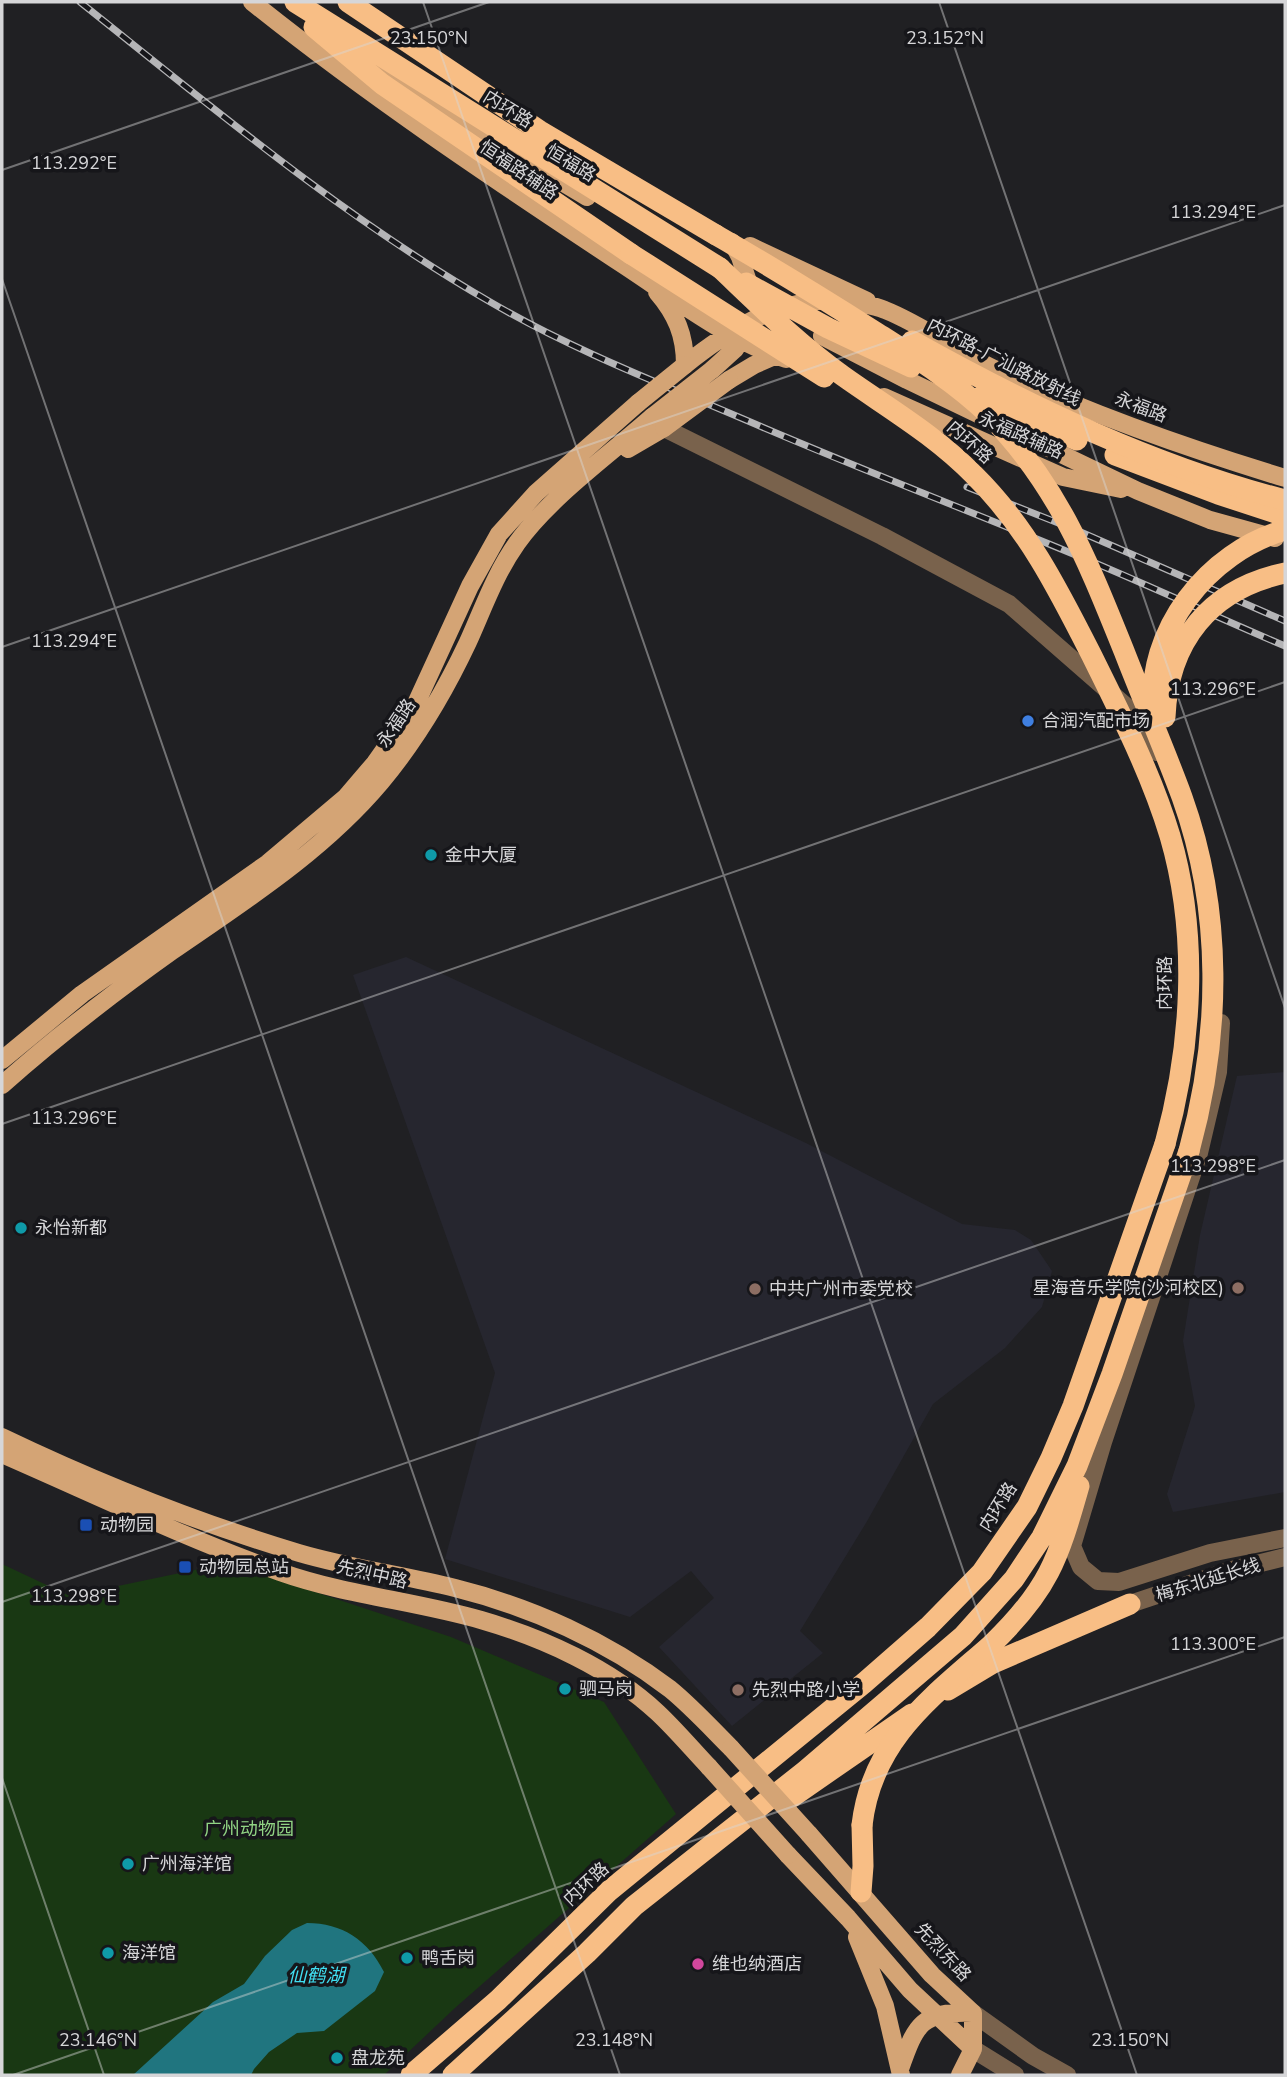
<svg xmlns="http://www.w3.org/2000/svg" width="1287" height="2077" font-family="'Nunito Sans','Noto Sans SC',sans-serif">
<style>
.built{fill:#26262f}
.green{fill:#193813}
.water{fill:#20757f}
.lines{fill:none;stroke-linecap:round;stroke-linejoin:round}
.minor{stroke:#79624c;stroke-width:18}
.major{stroke:#d4a475;stroke-width:18}
.highway{stroke:#f8be85;stroke-width:21}
.rail-casing{stroke:#b5b5b7;stroke-width:7}
.rail{stroke:#16161a;stroke-width:4.5;stroke-dasharray:13;stroke-linecap:butt}
.major-bridge{stroke:#d4a475;stroke-width:18}
.highway-bridge{stroke:#f8be85;stroke-width:21}
.ticks{fill:none;stroke:#d6d6d8;stroke-width:2;stroke-opacity:0.45}
.shop-dot{fill:#3f7fe0;stroke:#16161a;stroke-width:2.5}
.culture-dot{fill:#0f9aa8;stroke:#16161a;stroke-width:2.5}
.education-dot{fill:#8d6e63;stroke:#16161a;stroke-width:2.5}
.transit-dot{fill:#1a4fb4;stroke:#16161a;stroke-width:2.5}
.hotel-dot{fill:#d1479c;stroke:#16161a;stroke-width:2.5}
.labels{text-anchor:middle;stroke-width:7;stroke-linejoin:round;paint-order:stroke}
.street-label{font-size:18px;fill:#d6d6d8;stroke:#16161a}
.poi-label{font-size:18px;fill:#d6d6d8;stroke:#16161a;text-anchor:start}
.park-label{font-size:18px;fill:#91d484;stroke:#16161a}
.water-label{font-size:19px;font-style:italic;fill:#40def1;stroke:#16161a}
.ticks-label{font-size:18px;text-anchor:middle;fill:#d6d6d8;stroke:#16161a;stroke-width:7;stroke-linejoin:round;paint-order:stroke}
</style>
<rect width="100%" height="100%" fill="#202023"/>
<path class="built" d="M 406,957 L 806,1143 L 962,1224 L 1015,1230 L 1031,1240 L 1052,1271 L 1042,1307 L 1005,1348 L 933,1404 L 866,1523 L 800,1631 L 823,1653 L 732,1726 L 659,1647 L 714,1598 L 691,1571 L 630,1617 L 445,1559 L 495,1373 L 353,975 Z
M 1285,1072 L 1285,1492 L 1173,1512 L 1167,1494 L 1195,1406 L 1183,1341 L 1200,1235 L 1237,1076 Z"/>
<path class="green" d="M 228,1563 L 451,1637 L 604,1702 L 676,1814 L 456,2007 L 384,2075 L 2,2075 L 2,1564 L 70,1596 Z"/>
<path class="water" d="M 307,1923 C 342,1923 368,1940 384,1972 L 375,1991 L 324,2031 L 297,2033 L 269,2052 L 254,2069 L 251,2075 L 133,2075 L 213,2002 L 244,1984 L 265,1956 L 292,1930 Z"/>
<g class="lines">
<path class="minor" d="M 664,428 L 882,536 L 1009,604 L 1136,715 L 1157,752
M 1221,1023 L 1218,1072 L 1199,1153 L 1103,1442 L 1072,1546 L 1081,1567 L 1098,1581 L 1119,1582 L 1210,1553 L 1285,1538
M 1130,1604 L 1232,1570 L 1285,1557
M 973,2013 L 1033,2056 L 1067,2075
M 973,2049 L 1015,2075"/>
<path class="major" d="M 252,2 C 368,95 492,178 616,260 C 669,294 726,340 786,359
M 362,56 L 422,98 L 587,197
M 732,242 L 740,257 L 752,294
M 750,246 L 867,301
M 657,292 C 676,314 685,335 685,365
M 822,336 L 907,380 L 1138,491 L 1210,520 L 1275,538
M 685,365 C 726,332 778,298 833,301 C 849,302 871,304 885,310 C 923,325 956,351 992,368 C 1086,413 1186,448 1285,478
M 713,369 L 735,349 L 746,332
M 729,380 L 754,365 L 779,354
M 884,397 L 1063,477 L 1121,489
M 628,449 L 664,428
M 2,1060 L 82,994 L 268,863 L 345,798 L 375,763 L 414,708 L 470,586 L 499,534 L 536,493 L 638,403
M 2,1085 C 56,1037 113,993 172,951 C 246,900 323,851 381,782 C 416,740 445,691 468,642 C 483,609 495,574 517,543 C 550,497 609,455 652,417
M 2,1437 C 96,1482 199,1523 299,1553 C 350,1568 403,1575 455,1588 C 531,1607 607,1641 670,1689 C 692,1707 711,1728 731,1748
M 2,1454 C 94,1494 185,1538 280,1572 C 345,1595 415,1601 481,1620 C 543,1638 610,1668 658,1713 C 676,1730 692,1749 709,1767
M 809,1834 L 932,1975 L 973,2013
M 788,1855 L 848,1918 L 910,1990 L 973,2049
M 857,1937 L 885,2006 L 901,2075
M 900,2069 C 916,2024 921,2011 973,2013
M 960,2075 L 973,2049 L 973,2013"/>
<path class="highway" d="M 295,2 L 720,268
M 348,2 L 540,131 L 716,235
M 314,27 L 382,84 L 631,254
M 1115,455 L 1218,494 L 1285,516
M 992,1644 C 1048,1590 1058,1560 1079,1486
M 948,1690 L 993,1663 L 1130,1604
M 792,1797 L 912,1714
M 861,1892 L 863,1866 L 862,1825
M 411,2075 L 498,2000 L 609,1891 L 864,1683 L 928,1627 L 982,1572 L 1027,1507 L 1051,1458 L 1073,1406 L 1165,1144
M 453,2075 L 587,1953 L 634,1906 L 805,1771 L 963,1636 L 1014,1579 L 1042,1537 L 1077,1466 L 1112,1374 L 1189,1151"/>
<g class="rail-casing">
<path id="rail" d="M 80,2 C 213,108 344,218 492,303 C 578,353 672,388 762,427 C 872,474 985,517 1095,563 C 1159,590 1221,619 1285,646
M 967,487 L 1076,530 L 1285,621"/>
</g>
<use href="#rail" class="rail"/>
<path class="major-bridge" d="M 638,403 L 685,365
M 652,417 L 713,369
M 664,428 L 729,380
M 731,1748 L 809,1834
M 709,1767 L 788,1855"/>
<path class="highway-bridge" d="M 716,235 C 770,266 822,298 874,331 C 913,356 955,382 988,414 C 1058,484 1088,562 1124,651 C 1143,700 1164,748 1182,797 C 1223,911 1221,1035 1189,1151
M 631,254 L 824,377
M 720,268 C 760,306 798,344 843,376 C 888,408 935,435 974,475 C 1027,527 1059,591 1092,656 C 1121,715 1151,773 1170,836 C 1199,935 1192,1046 1165,1144
M 746,283 L 828,328 L 911,367
M 912,341 C 1030,407 1154,466 1285,500
M 978,398 L 1077,440
M 1154,713 C 1145,631 1208,552 1285,530
M 1165,717 C 1168,641 1210,589 1285,573
M 862,1825 C 872,1739 932,1697 992,1644"/>
</g>
<path class="ticks" d="M 423,2 L 1137,2075M 939,2 L 1285,1008M 2,170 L 489,2M 2,279 L 620,2075M 2,647 L 1285,205M 2,1124 L 1285,682M 2,1602 L 1285,1160M 2,1778 L 104,2075M 13,2075 L 1285,1637"/>
<circle class="shop-dot" cx="1028" cy="721" r="7"/>
<g class="culture-dot">
<circle cx="431" cy="855" r="7"/>
<circle cx="21" cy="1228" r="7"/>
<circle cx="565" cy="1689" r="7"/>
<circle cx="128" cy="1864" r="7"/>
<circle cx="108" cy="1953" r="7"/>
<circle cx="407" cy="1958" r="7"/>
<circle cx="337" cy="2058" r="7"/>
</g>
<g class="education-dot">
<circle cx="1238" cy="1288" r="7"/>
<circle cx="755" cy="1289" r="7"/>
<circle cx="738" cy="1690" r="7"/>
</g>
<g class="transit-dot">
<rect x="79" y="1518" width="14" height="14" rx="3.5"/>
<rect x="178" y="1560" width="14" height="14" rx="3.5"/>
</g>
<circle class="hotel-dot" cx="698" cy="1964" r="7"/>
<g class="labels">
<g class="street-label">
<text transform="translate(508 109) rotate(32)" y="6">内环路</text>
<text transform="translate(571 163) rotate(31)" y="6">恒福路</text>
<text transform="translate(519 170) rotate(34)" y="6">恒福路辅路</text>
<text transform="translate(1004 362) rotate(27)" y="6">内环路-广汕路放射线</text>
<text transform="translate(1141 407) rotate(21)" y="6">永福路</text>
<text transform="translate(1021 435) rotate(24)" y="6">永福路辅路</text>
<text transform="translate(970 442) rotate(42)" y="6">内环路</text>
<text transform="translate(396 723) rotate(-56)" y="6">永福路</text>
<text transform="translate(1165 983) rotate(-90)" y="6">内环路</text>
<text transform="translate(998 1507) rotate(-58)" y="6">内环路</text>
<text transform="translate(372 1574) rotate(13)" y="6">先烈中路</text>
<text transform="translate(1208 1580) rotate(-17)" y="6">梅东北延长线</text>
<text transform="translate(586 1884) rotate(-43)" y="6">内环路</text>
<text transform="translate(943 1952) rotate(47)" y="6">先烈东路</text>
</g>
<g class="poi-label">
<text x="1042" y="727">合润汽配市场</text>
<text x="445" y="861">金中大厦</text>
<text x="35" y="1234">永怡新都</text>
<text x="1224" y="1294" text-anchor="end">星海音乐学院(沙河校区)</text>
<text x="769" y="1295">中共广州市委党校</text>
<text x="100" y="1531">动物园</text>
<text x="199" y="1573">动物园总站</text>
<text x="579" y="1695">驷马岗</text>
<text x="752" y="1696">先烈中路小学</text>
<text x="142" y="1870">广州海洋馆</text>
<text x="122" y="1959">海洋馆</text>
<text x="421" y="1964">鸭舌岗</text>
<text x="712" y="1970">维也纳酒店</text>
<text x="351" y="2064">盘龙苑</text>
</g>
<g class="park-label">
<text x="249" y="1835">广州动物园</text>
</g>
<g class="water-label">
<text x="316" y="1982">仙鹤湖</text>
</g>
</g>
<g class="ticks-label">
<text x="429" y="44">23.150°N</text>
<text x="945" y="44">23.152°N</text>
<text x="74" y="169">113.292°E</text>
<text x="1213" y="218">113.294°E</text>
<text x="74" y="647">113.294°E</text>
<text x="1213" y="695">113.296°E</text>
<text x="74" y="1124">113.296°E</text>
<text x="1213" y="1172">113.298°E</text>
<text x="74" y="1602">113.298°E</text>
<text x="1213" y="1650">113.300°E</text>
<text x="98" y="2046">23.146°N</text>
<text x="614" y="2046">23.148°N</text>
<text x="1130" y="2046">23.150°N</text>
</g>
<rect width="1287" height="2077" fill="none" stroke="#d6d6d8" stroke-width="7"/>
</svg>
